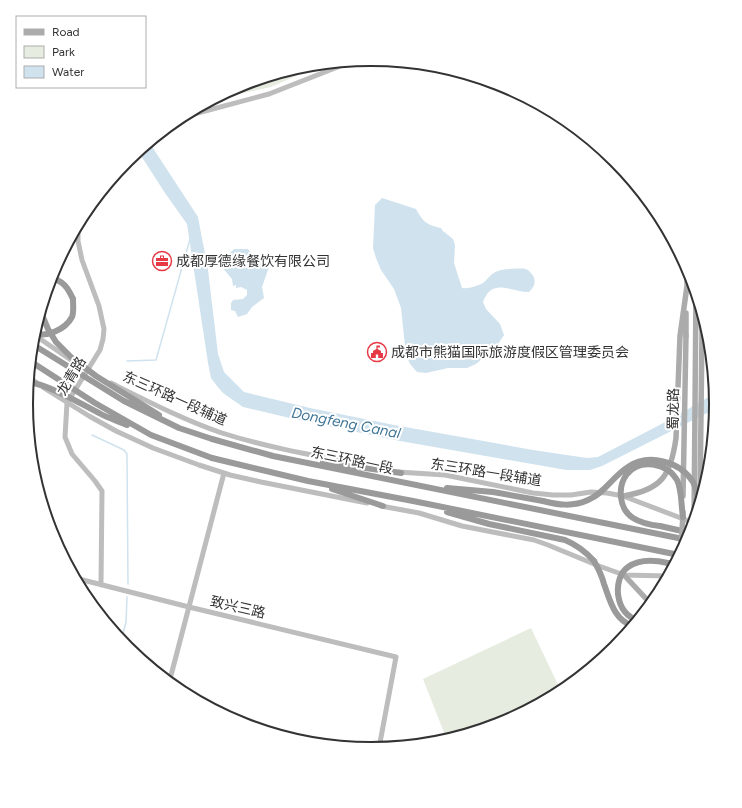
<svg xmlns="http://www.w3.org/2000/svg" width="742" height="808" font-family="Figtree,'Noto Sans SC',sans-serif">
<style>
.green{fill:#e6ecdf}
.water{fill:#cfe2ee}
.lines{fill:none;stroke-linecap:round;stroke-linejoin:round}
.stream{stroke:#cfe2ee;stroke-width:1.5}
.secondary{stroke:#bdbdbd;stroke-width:5}
.primary{stroke:#ababab;stroke-width:5.5}
.highway{stroke:#9a9a9a;stroke-width:6}
.primary-bridge{stroke:#ababab;stroke-width:5.5}
.highway-bridge{stroke:#9a9a9a;stroke-width:6}
.labels{text-anchor:middle;stroke-width:4;stroke-linejoin:round;paint-order:stroke}
.poi-label{font-size:14px;fill:#333;stroke:#fff;text-anchor:start}
.street-label{font-size:14px;fill:#333;stroke:#fff}
.water-label{font-size:15px;font-style:italic;fill:#3f7597;stroke:#fff}
.rim{fill:none;stroke:#333;stroke-width:2}
</style>
<rect width="100%" height="100%" fill="#fff"/>
<path class="green" d="M 325,63 L 271,87 L 211,100 L 239,85 L 304,66 Z
M 531,628 L 561,691 L 580,677 L 562,691 L 503,723 L 447,740 L 423,679 Z"/>
<path class="water" d="M 149,142 L 198,217 L 208,270 L 218,354 L 224,372 L 244,392 L 310,408 L 394,425 L 533,450 L 587,458 L 598,457 L 673,418 L 712,395 L 715,395 L 715,410 L 711,411 L 602,466 L 590,470 L 566,470 L 400,441 L 294,419 L 243,407 L 223,393 L 217,386 L 211,378 L 208,363 L 187,224 L 165,193 L 138,151 Z
M 382,198 L 416,209 C 423,222 427,225 441,228 L 443,231 L 453,239 L 455,245 L 454,263 L 462,288 C 469,289 477,286 483,283 C 488,279 491,273 498,271 C 503,269 520,268 526,269 C 530,271 533,275 534,278 C 536,284 533,288 529,292 C 510,292 492,277 483,302 L 486,309 L 500,324 L 504,335 L 496,347 L 476,364 L 467,368 L 448,368 L 426,373 L 417,372 L 410,364 L 406,355 L 401,308 L 394,289 L 381,270 L 376,258 L 373,248 L 375,205 Z
M 234,249 L 248,249 L 256,260 L 263,263 L 269,267 L 262,287 L 264,298 L 252,307 L 247,314 L 238,317 L 235,311 L 231,310 L 231,303 L 233,300 L 243,299 L 247,295 L 247,290 L 241,287 L 236,288 L 236,285 L 233,286 L 232,279 L 222,267 L 223,255 L 228,255 Z"/>
<g class="lines">
<path class="stream" d="M 127,361 L 156,360 L 190,239
M 92,435 L 124,450 L 127,454 L 128,584
M 121,641 L 126,622 L 127,597"/>
<path class="secondary" d="M 179,118 L 269,94 L 353,61
M 80,221 L 78,228 L 78,241 L 82,260 L 99,306 L 104,329 L 103,339 L 100,350 L 67,403 L 65,437 L 72,454 L 95,481 L 102,491 L 101,585
M 33,334 L 71,360
M 29,377 L 37,383
M 111,383 C 147,401 184,420 222,433 C 269,448 317,456 365,465
M 44,388 L 89,416 L 116,431 L 153,448 L 199,465 L 230,475 L 261,482 L 367,503
M 398,472 L 445,475 L 533,493 L 553,495 L 571,495 L 591,492 L 607,493 L 623,496 L 694,523
M 381,506 L 419,513 L 462,526 L 534,540 L 548,545 L 599,566 L 624,575 L 668,576
M 75,578 L 189,607 L 396,657 L 379,748
M 169,683 L 224,473"/>
<path class="primary" d="M 687,288 L 687,266
M 699,304 L 702,332 L 700,498
M 686,336 L 686,313
M 623,496 C 662,490 671,475 676,438 L 680,336 L 687,286
M 694,522 L 696,292
M 624,575 L 651,604"/>
<path class="highway" d="M 50,278 C 63,280 68,288 73,299
M 41,309 L 42,315
M 212,439 L 273,456 L 688,540
M 212,458 L 308,481 L 413,501 L 679,555
M 323,462 L 401,473
M 447,488 L 493,492 L 543,501
M 332,489 L 383,506
M 447,512 L 489,524 L 565,540 C 577,545 586,552 594,561
M 660,526 L 691,533
M 668,563 L 675,564"/>
<path class="primary-bridge" d="M 683,496 L 686,336
M 681,552 L 683,512"/>
<path class="highway-bridge" d="M 42,315 L 48,329 L 56,342 L 72,358 L 96,376 L 159,415
M 33,334 C 47,337 65,330 72,317 C 74,312 73,304 73,299
M 32,344 L 124,401 L 179,428 L 212,439
M 30,361 L 95,403 L 151,435 L 212,458
M 28,382 C 50,385 79,403 99,413 C 108,418 118,421 127,425
M 543,501 C 558,505 573,507 588,500 C 605,493 613,476 628,467 C 648,453 680,461 693,482 C 697,490 698,497 699,506
M 660,526 C 651,525 641,523 633,518 C 619,509 617,487 627,474 C 640,458 667,463 677,480 C 682,490 681,505 683,517
M 594,561 C 598,568 602,576 604,584 C 610,600 614,620 633,626
M 638,620 C 616,616 611,579 628,567 C 639,559 655,560 668,563"/>
</g>
<defs>
<g id="office-ring" transform="scale(1)"><circle r="9.5" fill="#fff" stroke="#e63946" stroke-width="1.5"/><path d="M-6-3h4V-5.5h4V-3h4V5H-6ZM-1-4.5V-3h2v-1.5ZM-6 0V1H6V0Z" fill="#e63946"/></g>
<g id="civic-ring" transform="scale(1)"><circle r="9.5" fill="#fff" stroke="#e63946" stroke-width="1.5"/><path d="M-.6-6.5H3V-4.5H.6V-3L4-1V1h2V6H-6V1h2V-1L-.6-3ZM-1.2 2.5V6h2.4V2.5Z" fill="#e63946"/></g>
</defs>
<g fill-rule="evenodd">
<use href="#office-ring" x="162" y="261"/>
<use href="#civic-ring" x="377" y="352"/>
</g>
<g class="labels">
<g class="poi-label">
<text x="176" y="266">成都厚德缘餐饮有限公司</text>
<text x="391" y="357">成都市熊猫国际旅游度假区管理委员会</text>
</g>
<g class="street-label">
<text transform="translate(71 376) rotate(-59)" y="5">龙青路</text>
<text transform="translate(175 398) rotate(24)" y="5">东三环路一段辅道</text>
<text transform="translate(673 409) rotate(-89)" y="5">蜀龙路</text>
<text transform="translate(352 460) rotate(12)" y="5">东三环路一段</text>
<text transform="translate(486 472) rotate(9)" y="5">东三环路一段辅道</text>
<text transform="translate(238 607) rotate(13)" y="5">致兴三路</text>
</g>
<g class="water-label">
<text transform="translate(346 423) rotate(11)" y="5">Dongfeng Canal</text>
</g>
</g>
<path d="M0 0H742V808H0ZM33 404a338 338 0 1 1 676 0a338 338 0 1 1-676 0Z" fill="#fff" fill-rule="evenodd"/>
<path class="rim" d="M33 404a338 338 0 1 1 676 0a338 338 0 1 1-676 0Z"/>
<rect x="16" y="16" width="130" height="72" fill="#ffffff" stroke="#adadad"/>
<rect x="24" y="29" width="20" height="6" fill="#ababab" stroke="#adadad"/>
<text x="52" y="36" font-size="12" fill="#333333">Road</text>
<rect x="24" y="46" width="20" height="12" fill="#e6ecdf" stroke="#adadad"/>
<text x="52" y="56" font-size="12" fill="#333333">Park</text>
<rect x="24" y="66" width="20" height="12" fill="#cfe2ee" stroke="#adadad"/>
<text x="52" y="76" font-size="12" fill="#333333">Water</text>
</svg>
